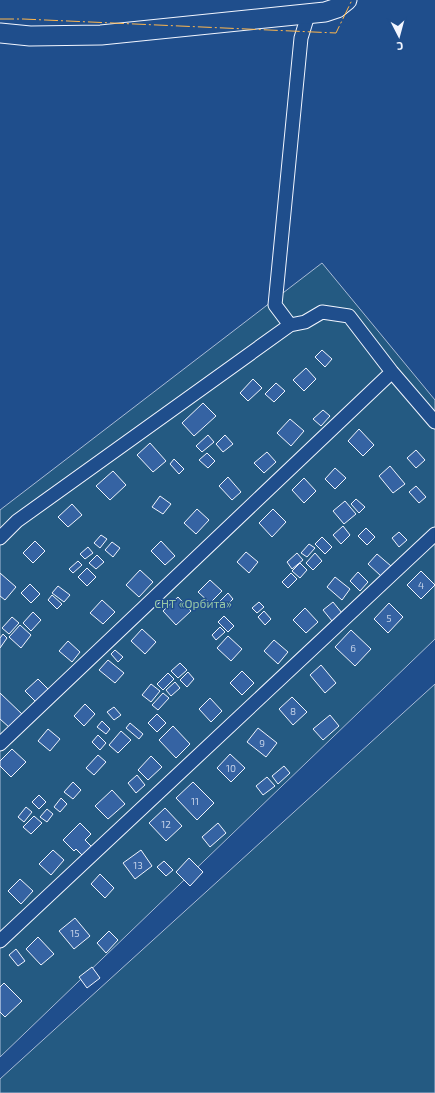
<svg xmlns="http://www.w3.org/2000/svg" width="435" height="1093" font-family="'Exo 2',sans-serif">
<style>
.green{fill:#245a82;stroke:#a8bbd7}
.building{fill:#3563a3;stroke:#f2f6ff}
.lines{fill:none;stroke-linecap:round;stroke-linejoin:round}
.street-casing{stroke:#f2f6ff;stroke-width:15}
.secondary-casing{stroke:#f2f6ff;stroke-width:21}
.street{stroke:#1f4e8c;stroke-width:13}
.secondary{stroke:#1f4e8c;stroke-width:19}
.power{stroke:#ffb74d;stroke-width:1;stroke-dasharray:14 3 2 3;stroke-linecap:butt}
.labels{text-anchor:middle;stroke-width:3;stroke-linejoin:round;paint-order:stroke}
.number-label{font-size:10px;fill:#c3d1e8}
.park-label{font-size:12px;fill:#97c8a6;stroke:#1f4e8c}
</style>
<rect width="100%" height="100%" fill="#1f4e8c"/>
<path class="green" d="M 322,263 L 435,400 L 435,639 L 0,1057 L 0,510 Z
M 435,684 L 435,1093 L 0,1093 L 0,1079 Z"/>
<path class="building" d="M 322,350 L 332,359 L 325,367 L 315,357 Z
M 306,368 L 316,379 L 304,391 L 293,380 Z
M 253,379 L 262,388 L 248,401 L 240,393 Z
M 276,383 L 285,391 L 274,402 L 265,394 Z
M 203,403 L 216,416 L 194,436 L 182,423 Z
M 323,410 L 330,416 L 321,426 L 313,419 Z
M 290,419 L 304,431 L 291,446 L 277,433 Z
M 359,429 L 374,445 L 363,456 L 348,441 Z
M 208,435 L 214,442 L 202,452 L 196,446 Z
M 225,435 L 233,444 L 223,452 L 216,444 Z
M 150,443 L 166,461 L 153,472 L 137,455 Z
M 416,450 L 425,460 L 416,468 L 407,458 Z
M 267,452 L 276,462 L 264,473 L 254,463 Z
M 207,453 L 215,461 L 208,468 L 199,460 Z
M 174,459 L 184,469 L 179,474 L 170,464 Z
M 390,466 L 405,484 L 393,493 L 379,476 Z
M 335,468 L 346,478 L 335,489 L 325,479 Z
M 113,471 L 126,485 L 110,500 L 96,486 Z
M 228,477 L 241,492 L 232,500 L 219,486 Z
M 304,478 L 316,491 L 304,503 L 292,490 Z
M 416,486 L 426,497 L 419,503 L 409,492 Z
M 160,496 L 171,504 L 163,514 L 152,507 Z
M 356,499 L 365,507 L 359,513 L 351,504 Z
M 345,501 L 356,514 L 344,524 L 333,511 Z
M 72,504 L 82,515 L 68,527 L 58,517 Z
M 197,509 L 209,520 L 196,534 L 184,523 Z
M 273,509 L 286,522 L 272,537 L 259,523 Z
M 343,526 L 350,535 L 341,544 L 333,535 Z
M 366,528 L 375,537 L 367,545 L 358,536 Z
M 399,532 L 407,540 L 399,547 L 392,538 Z
M 101,535 L 107,539 L 100,548 L 94,543 Z
M 322,537 L 332,547 L 325,554 L 315,544 Z
M 35,541 L 45,551 L 33,563 L 23,553 Z
M 161,541 L 175,556 L 165,565 L 151,551 Z
M 112,542 L 120,548 L 113,557 L 105,550 Z
M 309,544 L 315,548 L 307,557 L 301,553 Z
M 88,547 L 93,553 L 85,559 L 80,554 Z
M 246,552 L 258,562 L 249,573 L 237,562 Z
M 297,553 L 303,560 L 292,569 L 287,562 Z
M 315,553 L 322,561 L 313,570 L 306,563 Z
M 377,554 L 391,566 L 381,576 L 368,564 Z
M 97,555 L 104,562 L 96,569 L 89,563 Z
M 78,561 L 82,565 L 73,573 L 69,569 Z
M 300,563 L 307,570 L 300,578 L 292,571 Z
M 87,568 L 96,577 L 87,586 L 78,577 Z
M 140,570 L 153,582 L 139,597 L 126,585 Z
M 421,571 L 435,585 L 421,599 L 407,585 Z
M 358,572 L 368,582 L 360,591 L 350,581 Z
M 0,573 L 16,587 L 5,600 L 0,596 Z
M 291,573 L 297,579 L 288,588 L 282,582 Z
M 335,577 L 350,589 L 342,600 L 327,587 Z
M 210,580 L 222,591 L 210,603 L 198,592 Z
M 30,584 L 40,594 L 31,603 L 21,593 Z
M 58,586 L 70,595 L 64,602 L 52,593 Z
M 228,593 L 233,599 L 225,607 L 220,601 Z
M 52,595 L 62,604 L 57,609 L 48,600 Z
M 178,597 L 191,611 L 176,625 L 163,611 Z
M 102,600 L 115,612 L 103,624 L 90,613 Z
M 259,602 L 264,607 L 257,613 L 252,608 Z
M 333,602 L 342,613 L 332,621 L 323,610 Z
M 389,603 L 403,617 L 388,633 L 374,619 Z
M 305,608 L 318,622 L 306,633 L 293,620 Z
M 264,611 L 271,619 L 265,625 L 258,617 Z
M 33,612 L 41,620 L 31,631 L 23,623 Z
M 224,616 L 234,626 L 228,632 L 218,622 Z
M 12,617 L 19,623 L 9,634 L 2,628 Z
M 20,625 L 31,635 L 21,648 L 9,637 Z
M 220,627 L 225,632 L 216,640 L 212,635 Z
M 142,629 L 156,642 L 145,654 L 131,641 Z
M 351,630 L 371,649 L 355,666 L 335,647 Z
M 3,634 L 7,638 L 0,648 L 0,638 Z
M 228,636 L 242,649 L 231,661 L 217,648 Z
M 274,640 L 288,652 L 278,664 L 264,651 Z
M 68,641 L 80,652 L 72,662 L 59,651 Z
M 115,650 L 123,657 L 118,662 L 111,654 Z
M 108,660 L 124,673 L 115,683 L 99,670 Z
M 180,663 L 187,670 L 178,678 L 171,671 Z
M 321,665 L 336,683 L 325,693 L 310,675 Z
M 242,671 L 254,683 L 242,695 L 230,683 Z
M 188,672 L 194,679 L 187,687 L 180,680 Z
M 168,673 L 174,679 L 163,690 L 157,684 Z
M 38,679 L 48,689 L 36,702 L 25,691 Z
M 175,682 L 180,688 L 171,696 L 166,690 Z
M 151,684 L 160,691 L 151,702 L 142,695 Z
M 0,693 L 23,715 L 10,728 L 0,719 Z
M 163,693 L 169,698 L 158,710 L 152,705 Z
M 292,697 L 307,712 L 293,725 L 279,709 Z
M 210,698 L 222,711 L 211,722 L 199,709 Z
M 85,704 L 95,714 L 84,726 L 74,716 Z
M 114,707 L 121,715 L 114,720 L 107,712 Z
M 157,714 L 166,723 L 157,732 L 148,723 Z
M 330,715 L 339,726 L 323,740 L 313,729 Z
M 102,721 L 110,729 L 106,734 L 97,727 Z
M 130,723 L 143,734 L 139,739 L 126,728 Z
M 173,726 L 190,744 L 176,758 L 159,740 Z
M 258,728 L 277,743 L 266,757 L 247,742 Z
M 48,729 L 60,739 L 50,751 L 38,741 Z
M 121,731 L 131,740 L 118,753 L 109,745 Z
M 98,735 L 106,743 L 100,750 L 92,742 Z
M 12,749 L 26,762 L 11,777 L 0,766 L 0,761 Z
M 230,754 L 245,768 L 231,782 L 217,768 Z
M 98,755 L 106,762 L 94,775 L 86,768 Z
M 151,756 L 162,767 L 148,780 L 138,770 Z
M 284,766 L 290,773 L 278,784 L 272,776 Z
M 137,775 L 145,785 L 136,793 L 128,783 Z
M 267,777 L 275,786 L 263,795 L 256,786 Z
M 73,782 L 81,790 L 73,799 L 64,792 Z
M 193,782 L 214,803 L 197,820 L 176,798 Z
M 112,790 L 125,804 L 108,819 L 95,806 Z
M 39,795 L 46,802 L 39,809 L 32,802 Z
M 61,798 L 67,804 L 60,812 L 54,807 Z
M 26,807 L 32,812 L 24,822 L 18,817 Z
M 165,808 L 182,826 L 166,841 L 149,823 Z
M 47,809 L 53,814 L 47,822 L 40,817 Z
M 34,816 L 42,823 L 31,834 L 23,827 Z
M 80,823 L 91,834 L 85,840 L 94,849 L 84,857 L 76,849 L 74,851 L 63,840 Z
M 218,823 L 226,833 L 210,847 L 202,837 Z
M 53,850 L 64,860 L 51,875 L 39,864 Z
M 141,850 L 152,866 L 135,879 L 123,863 Z
M 189,858 L 203,872 L 190,886 L 176,872 Z
M 164,861 L 173,870 L 166,876 L 157,867 Z
M 100,874 L 114,888 L 105,898 L 91,884 Z
M 20,879 L 33,891 L 21,904 L 8,891 Z
M 75,918 L 90,936 L 74,949 L 59,931 Z
M 109,931 L 118,940 L 106,953 L 97,943 Z
M 38,937 L 54,954 L 41,965 L 26,949 Z
M 16,949 L 25,961 L 18,966 L 9,955 Z
M 92,967 L 100,978 L 87,988 L 79,977 Z
M 4,983 L 22,1001 L 5,1017 L 0,1012 L 0,987 Z"/>
<g class="lines">
<g class="street-casing">
<path id="street" d="M 290,325 L 275,305 L 301,38 L 308,15
M 0,538 L 17,521 L 290,325 L 305,322 L 322,312 L 349,316 L 392,372 L 435,422
M 0,744 L 392,372
M 0,941 L 435,534"/>
</g>
<g class="secondary-casing">
<path id="secondary" d="M 0,33 L 30,36 L 101,35 L 325,12 L 337,8 L 347,0"/>
</g>
<use href="#street" class="street"/>
<use href="#secondary" class="secondary"/>
<path class="power" d="M 0,19 L 23,19 L 336,33 L 352,0"/>
</g>
<g class="labels">
<g class="number-label">
<text x="421" y="589">4</text>
<text x="389" y="622">5</text>
<text x="353" y="652">6</text>
<text x="293" y="715">8</text>
<text x="262" y="747">9</text>
<text x="231" y="772">10</text>
<text x="195" y="805">11</text>
<text x="166" y="828">12</text>
<text x="138" y="869">13</text>
<text x="75" y="937">15</text>
</g>
<g class="park-label">
<text x="193" y="608">СНТ «Орбита»</text>
</g>
</g>
<g transform="translate(399 36) rotate(174)" stroke="#1f4e8c" stroke-width="3" paint-order="stroke">
<path d="M0-3L7 15L0 10L-7 15Z" fill="#f2f6ff"/>
<text y="-6" font-size="11" font-weight="bold" text-anchor="middle" fill="#f2f6ff">С</text>
</g>
</svg>
